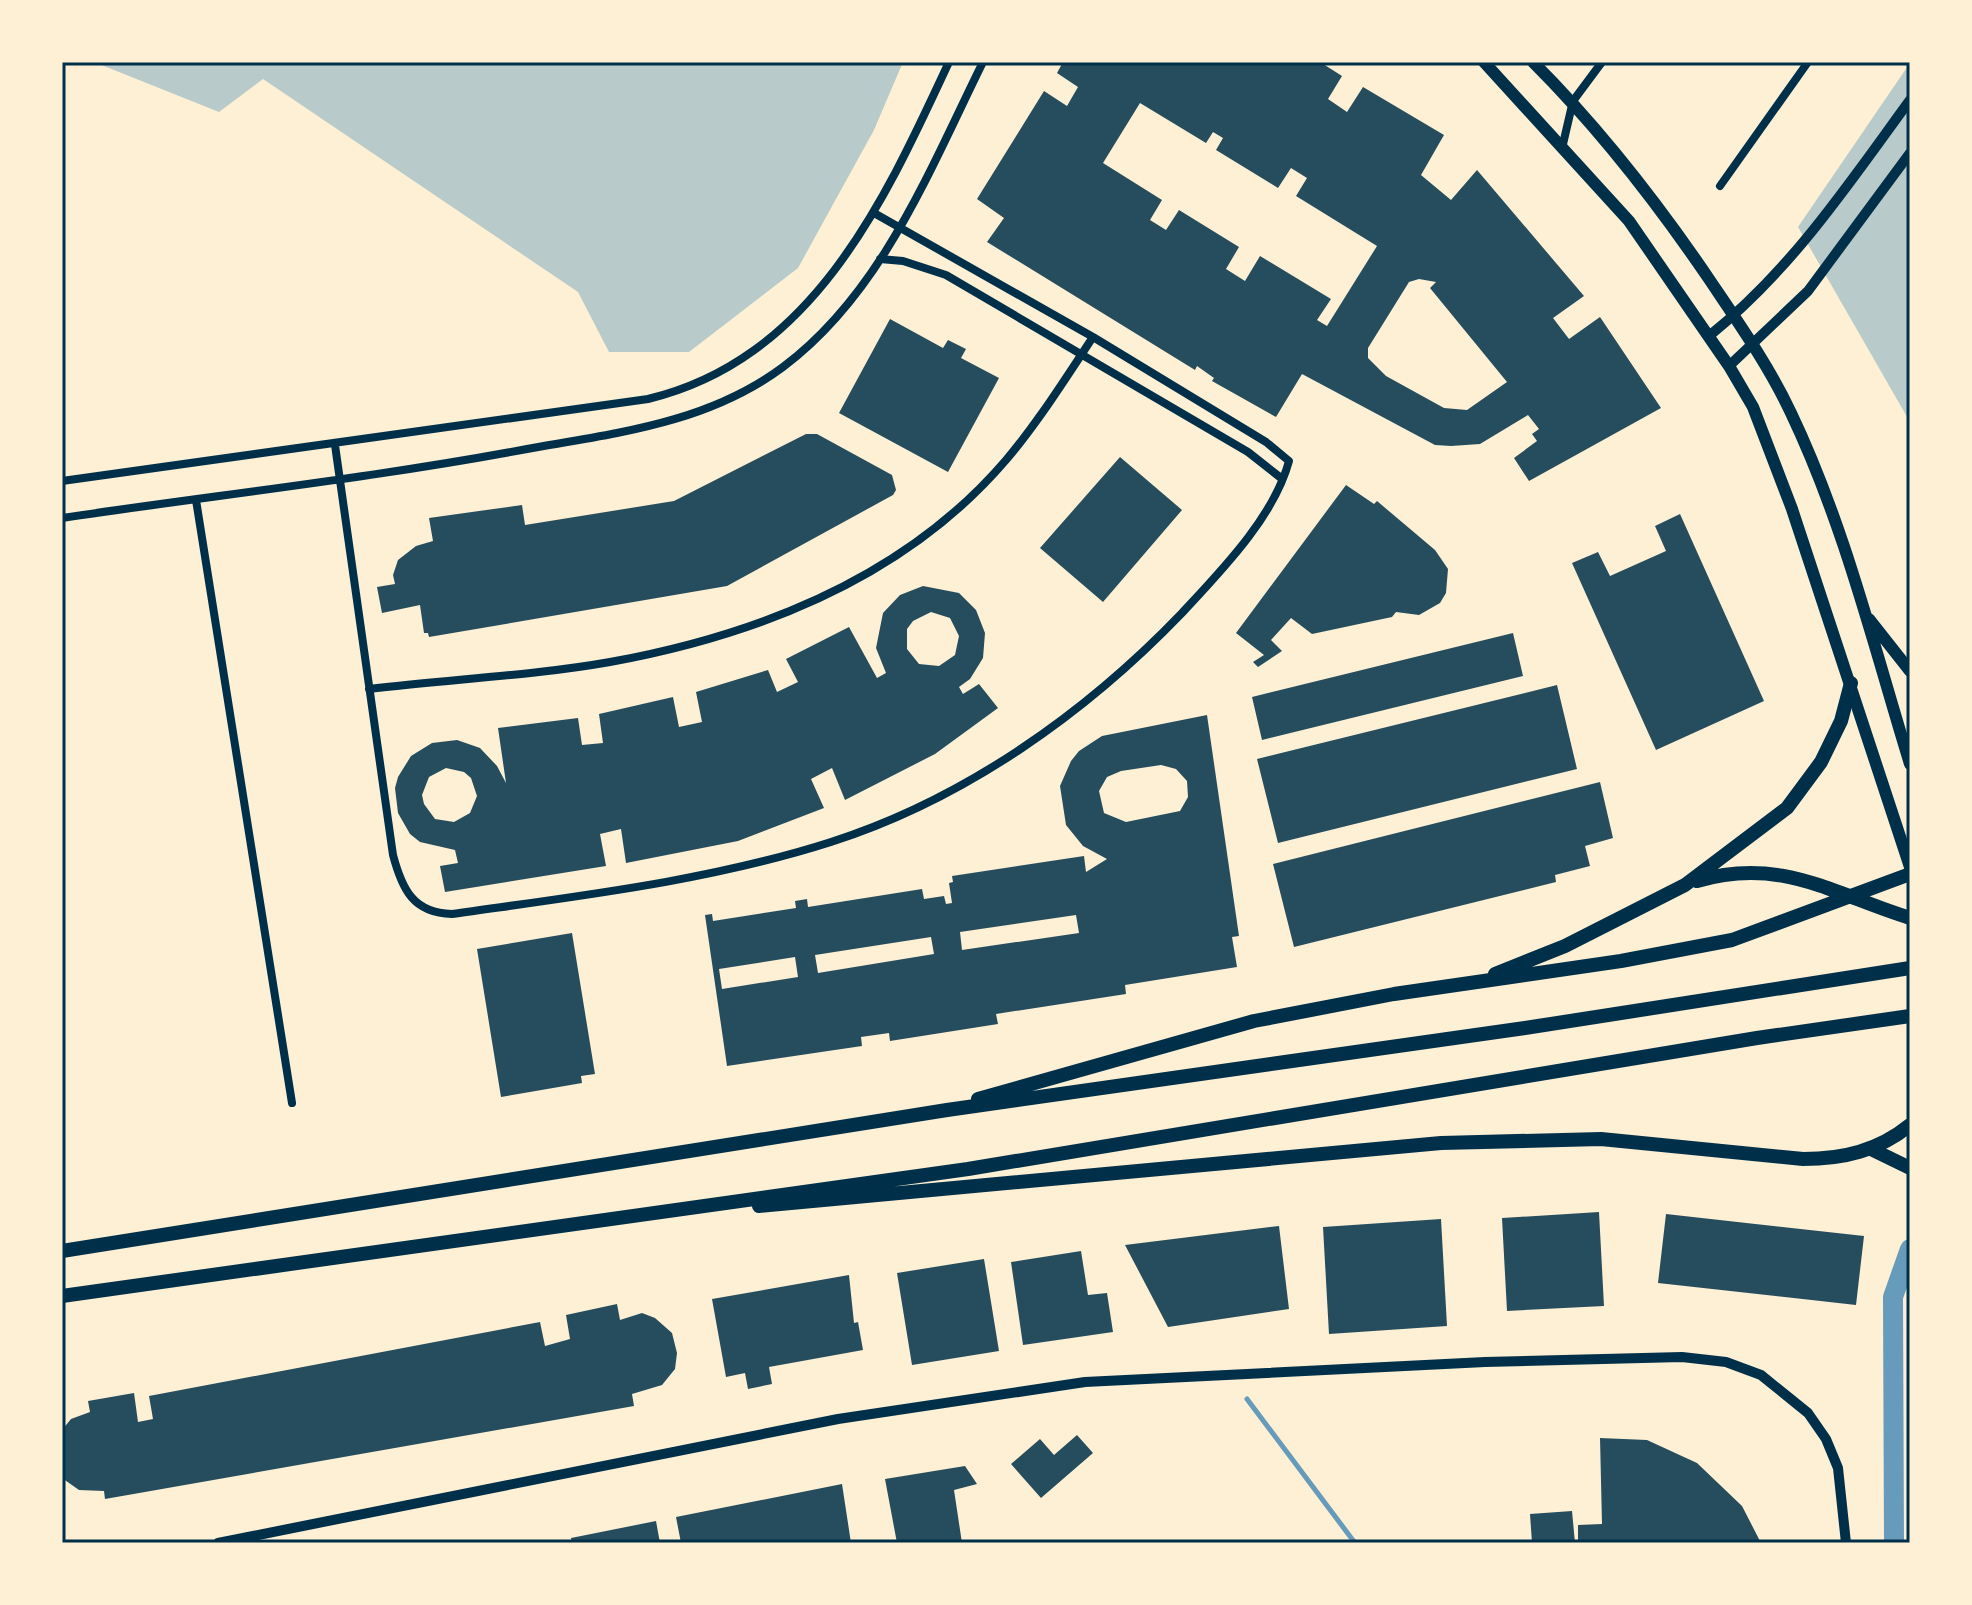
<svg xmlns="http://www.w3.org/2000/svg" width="1972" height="1605" font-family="Lora,serif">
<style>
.green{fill:#b9caca}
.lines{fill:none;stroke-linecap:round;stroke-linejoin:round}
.stream{stroke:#669bbc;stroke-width:5}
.canal{stroke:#669bbc;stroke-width:20}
.building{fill:#264d5e;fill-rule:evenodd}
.minor{stroke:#003049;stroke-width:8}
.tertiary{stroke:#003049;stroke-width:10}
.primary{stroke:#003049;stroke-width:12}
.motorway{stroke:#003049;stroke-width:14}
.neatline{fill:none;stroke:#003049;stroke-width:3}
</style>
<rect width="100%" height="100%" fill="#fdf0d5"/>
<path class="green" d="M 94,62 L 903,62 L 874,130 L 798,268 L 689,352 L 609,352 L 578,292 L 263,79 L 219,112 Z
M 1910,63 L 1910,422 L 1798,227 Z"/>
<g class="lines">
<path class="stream" d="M 1247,1399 L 1355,1543"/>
<path class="canal" d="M 1894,1543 L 1893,1297 L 1910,1249"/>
</g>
<path class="building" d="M 1063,62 L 1320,62 L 1342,76 L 1328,99 L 1347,112 L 1363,87 L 1444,135 L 1421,175 L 1451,200 L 1477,170 L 1584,296 L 1553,318 L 1569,339 L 1600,317 L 1661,408 L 1529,481 L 1514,458 L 1537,441 L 1532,434 L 1539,429 L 1528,415 L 1480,444 L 1451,446 L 1435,445 L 1302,374 L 1276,417 L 1212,381 L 1214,378 L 1197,366 L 1195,370 L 987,242 L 1004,218 L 977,199 L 1044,91 L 1067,106 L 1078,87 L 1057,73 ZM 1140,103 L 1206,143 L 1213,132 L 1223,138 L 1216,150 L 1278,188 L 1291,168 L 1307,178 L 1296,196 L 1377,246 L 1327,326 L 1317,320 L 1331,299 L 1260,256 L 1245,281 L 1226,269 L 1239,247 L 1179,210 L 1166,230 L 1150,220 L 1162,200 L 1103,163 ZM 1419,279 L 1436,282 L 1430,288 L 1507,382 L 1467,410 L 1444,408 L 1386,376 L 1368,358 L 1368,348 L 1409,282 Z
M 890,319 L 943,348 L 948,340 L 966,349 L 961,358 L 999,378 L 948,472 L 839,413 Z
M 806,434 L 817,434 L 892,475 L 896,490 L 893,495 L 727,586 L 429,637 L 428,633 L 424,633 L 420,605 L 382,613 L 377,587 L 395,584 L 393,575 L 398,560 L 416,546 L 433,541 L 429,518 L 522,505 L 525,525 L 674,501 Z
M 1120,457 L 1182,510 L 1103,602 L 1040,548 Z
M 1346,485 L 1374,504 L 1377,501 L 1435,550 L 1448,569 L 1446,593 L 1440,603 L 1419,615 L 1396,612 L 1392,617 L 1312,634 L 1291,618 L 1271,640 L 1282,651 L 1258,667 L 1253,662 L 1264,655 L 1236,633 Z
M 1680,514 L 1764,701 L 1656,750 L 1572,563 L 1598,552 L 1610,576 L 1666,551 L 1655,526 Z
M 923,586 L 959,593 L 976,610 L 985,633 L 983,658 L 970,679 L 959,687 L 963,694 L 979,684 L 998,708 L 935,754 L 845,800 L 832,768 L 811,779 L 824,808 L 738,841 L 626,863 L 621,829 L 600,834 L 606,866 L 445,892 L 440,866 L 458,863 L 455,850 L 420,842 L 410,834 L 398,813 L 395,788 L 398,777 L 411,756 L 432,743 L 457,740 L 480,748 L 497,766 L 506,783 L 498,728 L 578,718 L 582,745 L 603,743 L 599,714 L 673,697 L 679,727 L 702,722 L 696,692 L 768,670 L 777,692 L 798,682 L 786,659 L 849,627 L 877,678 L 886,673 L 876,648 L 883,613 L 900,595 ZM 931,612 L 950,618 L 959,636 L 955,655 L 939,666 L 919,664 L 907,649 L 907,629 L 913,621 ZM 446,768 L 464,772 L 471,778 L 477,796 L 470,813 L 454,822 L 435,819 L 424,804 L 422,795 L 429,777 Z
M 1513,633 L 1523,676 L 1262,740 L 1252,697 Z
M 1557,685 L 1577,769 L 1278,843 L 1257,759 Z
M 1207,715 L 1239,936 L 1232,937 L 1237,967 L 1125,985 L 1126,994 L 996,1014 L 998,1024 L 890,1041 L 889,1033 L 861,1037 L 862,1046 L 727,1066 L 705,915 L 712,914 L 713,921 L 796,908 L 795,901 L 807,899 L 808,907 L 922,889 L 924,899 L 944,896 L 946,904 L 952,903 L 949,883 L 953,882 L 952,876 L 1084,856 L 1086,872 L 1107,859 L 1083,846 L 1066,825 L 1060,786 L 1071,761 L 1079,751 L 1102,736 ZM 1161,765 L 1176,769 L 1187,781 L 1188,797 L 1180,811 L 1126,822 L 1104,813 L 1099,791 L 1107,777 L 1121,771 ZM 1076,915 L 1079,933 L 962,950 L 960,932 ZM 931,937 L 934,954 L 818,973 L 815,955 ZM 795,957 L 798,977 L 722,989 L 719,969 Z
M 1600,782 L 1613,838 L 1585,846 L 1590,866 L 1555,875 L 1556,882 L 1294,947 L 1273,864 Z
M 572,933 L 595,1074 L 581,1076 L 582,1083 L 501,1097 L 477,949 Z
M 1599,1212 L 1604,1306 L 1507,1311 L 1502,1218 Z
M 1666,1214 L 1864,1236 L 1856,1305 L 1658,1283 Z
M 1441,1219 L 1447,1326 L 1329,1334 L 1323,1227 Z
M 1279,1226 L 1289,1309 L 1168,1327 L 1125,1245 Z
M 1081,1251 L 1088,1295 L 1107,1293 L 1113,1332 L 1023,1345 L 1011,1262 Z
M 984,1259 L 999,1351 L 912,1365 L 897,1273 Z
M 849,1275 L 854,1323 L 858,1322 L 863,1350 L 769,1367 L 772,1384 L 748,1389 L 745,1373 L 726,1377 L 712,1299 Z
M 617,1304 L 620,1320 L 642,1313 L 655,1318 L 672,1333 L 677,1353 L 675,1369 L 662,1385 L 632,1394 L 634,1406 L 105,1499 L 104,1491 L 79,1490 L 62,1478 L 62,1430 L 71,1419 L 90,1412 L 88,1401 L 134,1393 L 138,1422 L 153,1419 L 149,1396 L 540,1322 L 545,1346 L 570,1339 L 566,1315 Z
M 1077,1435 L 1093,1453 L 1041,1498 L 1011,1464 L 1040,1439 L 1054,1455 Z
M 1600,1438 L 1647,1440 L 1697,1463 L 1742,1506 L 1761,1543 L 1578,1543 L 1578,1525 L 1602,1524 Z
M 965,1466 L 977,1484 L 954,1490 L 962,1543 L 897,1543 L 885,1479 Z
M 842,1484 L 851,1543 L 681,1543 L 676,1517 Z
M 1572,1511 L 1575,1543 L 1532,1543 L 1530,1514 Z
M 656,1521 L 660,1543 L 572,1543 L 571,1538 Z"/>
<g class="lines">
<path class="minor" d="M 1563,144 L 1573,101 L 1602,62
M 1720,186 L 1808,62
M 880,259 L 903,261 L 946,275 L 1248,452 L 1281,478
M 335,445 L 393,855 C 402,889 413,913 452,914 C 578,896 709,881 831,842 C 965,799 1086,713 1182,613 C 1221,571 1274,517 1289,461 L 1266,442 L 1093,337 L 874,213
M 62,481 L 648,399 C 813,359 884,202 949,62
M 196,500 L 292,1103
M 62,518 C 217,495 373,478 527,449 C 617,433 708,423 783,367 C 882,293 930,169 983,62
M 369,689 C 449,679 531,676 610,662 C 758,635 906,577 1006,460 C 1039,421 1065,379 1093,337"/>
<path class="tertiary" d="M 1709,336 C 1793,268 1847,186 1910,100
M 1729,366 L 1808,291 L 1910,153
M 218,1543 L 838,1419 L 1085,1382 L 1485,1362 L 1682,1357 L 1726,1362 L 1761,1375 L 1808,1413 L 1826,1439 L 1838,1468 L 1846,1543"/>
<path class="primary" d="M 1484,62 L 1629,221 L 1729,366 L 1753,407 L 1792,509 L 1910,867
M 1533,62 C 1600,129 1656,201 1709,279 C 1738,322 1769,366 1791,413 C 1844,524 1874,647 1910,764
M 1869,619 L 1910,671"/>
<path class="motorway" d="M 1697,881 C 1780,856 1833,894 1910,918
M 1495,974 L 1565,946 L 1685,885 L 1787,808 L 1821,762 L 1841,721 L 1851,683
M 978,1099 L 1254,1021 L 1394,994 L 1621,961 L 1732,940 L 1910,874
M 1871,1149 L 1910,1168
M 759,1206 L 1441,1143 L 1601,1139 L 1803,1159 C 1843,1159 1878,1151 1910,1125
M 62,1251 L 947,1110 L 1525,1028 L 1910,968
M 62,1296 L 968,1169 L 1757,1038 L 1910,1016"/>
</g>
<rect width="1972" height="1605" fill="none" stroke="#fdf0d5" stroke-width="128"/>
<rect x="64" y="64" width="1844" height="1477" class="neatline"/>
</svg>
